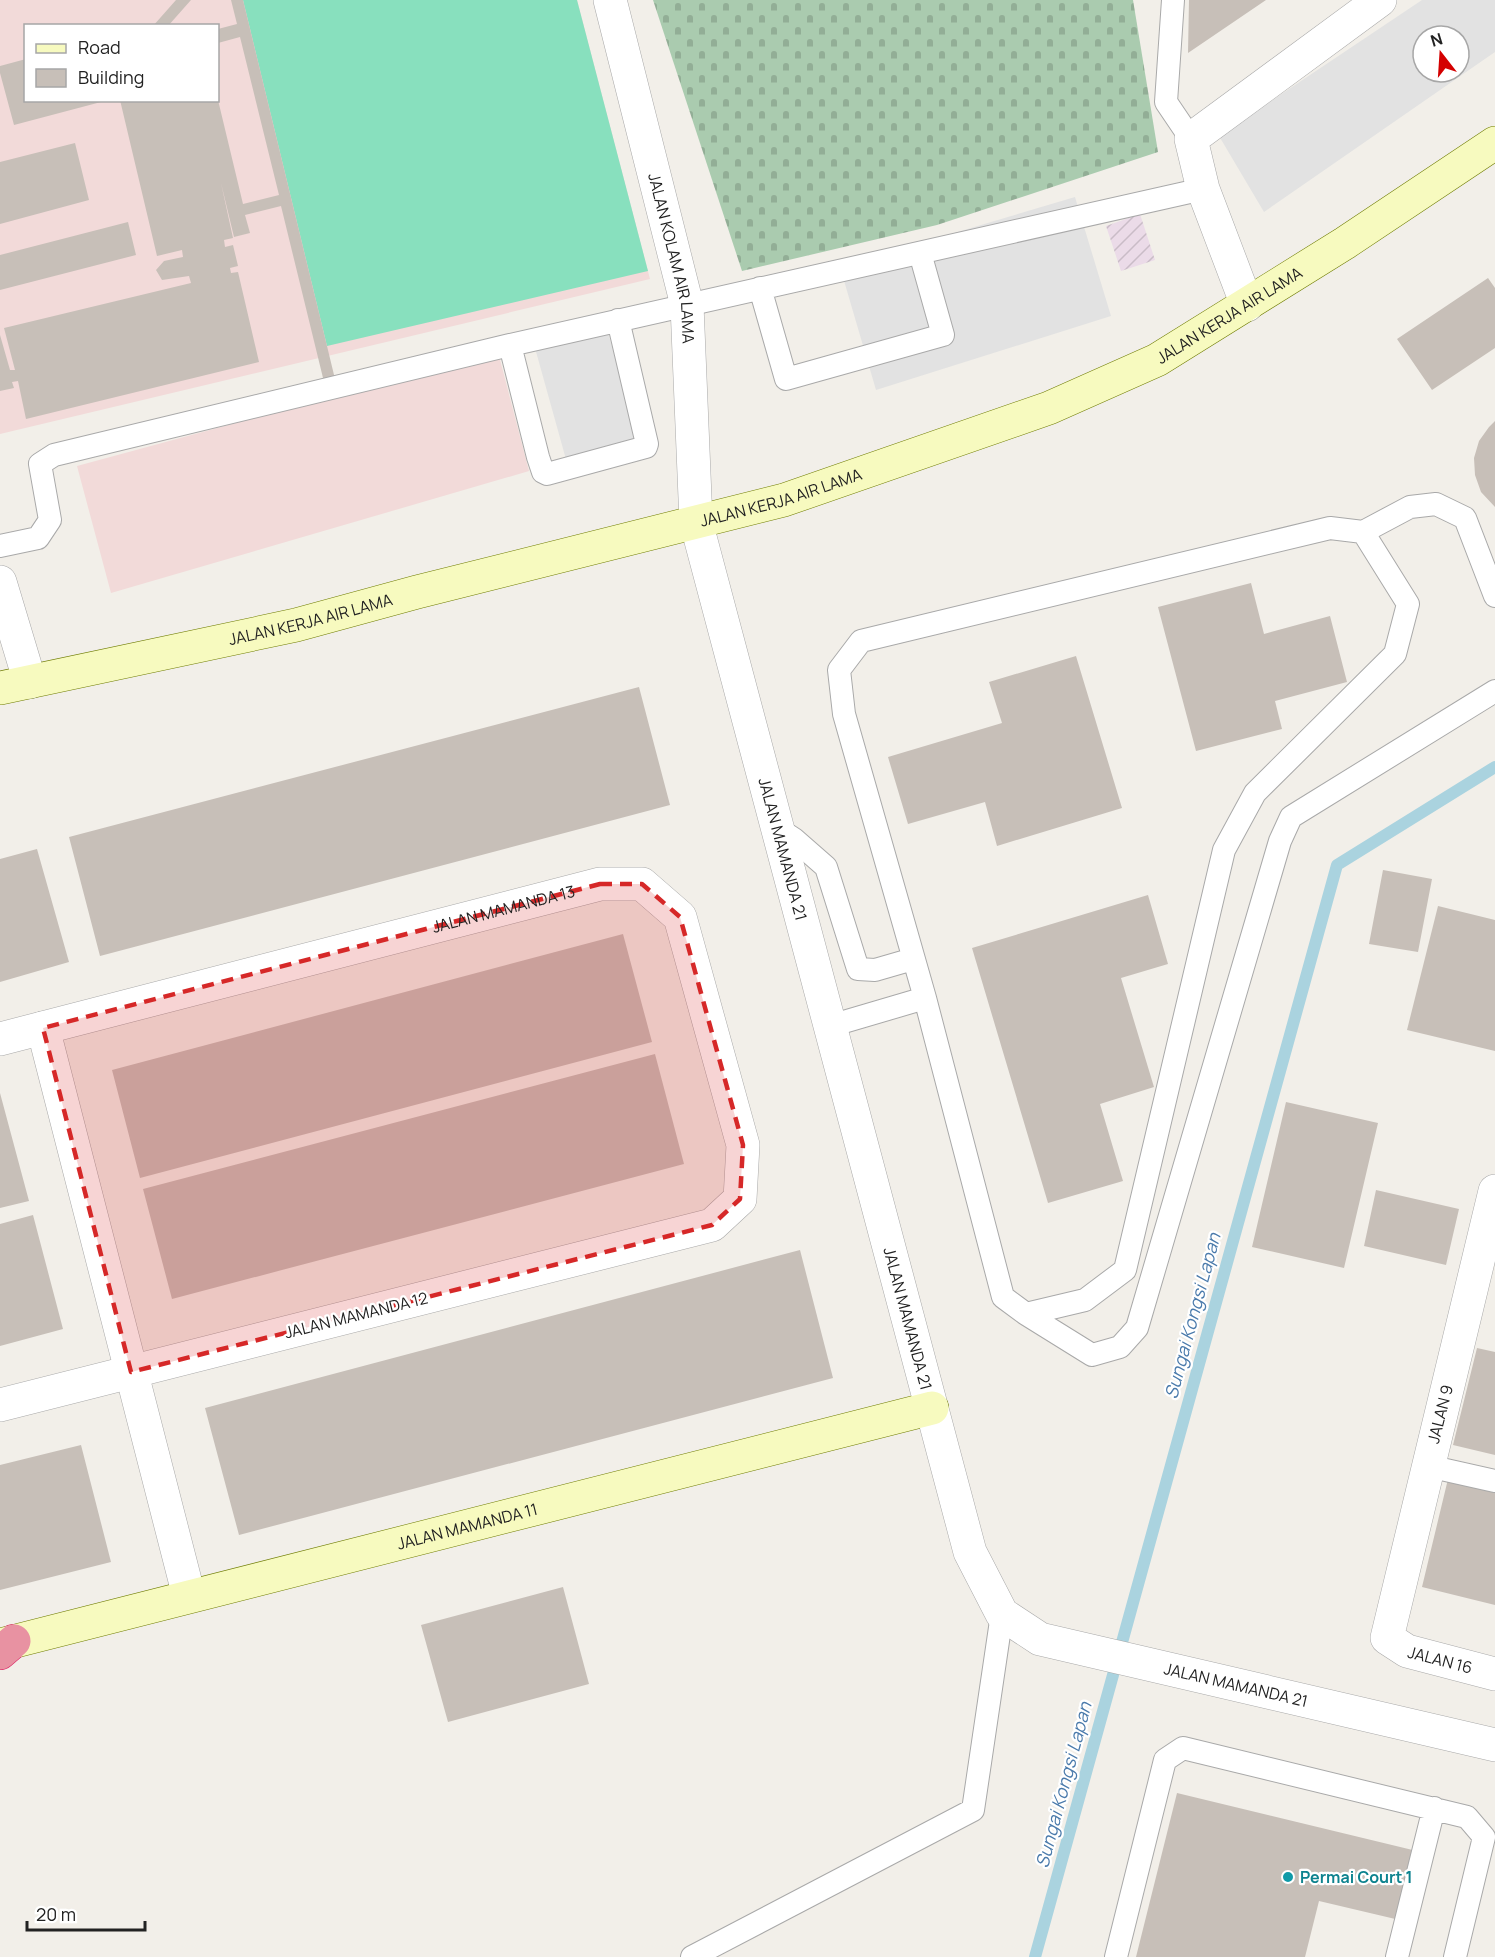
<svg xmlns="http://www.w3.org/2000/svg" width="1495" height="1957" font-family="Manrope,sans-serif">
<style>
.commercial{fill:#f2dad9;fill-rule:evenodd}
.industrial{fill:url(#industrial-furrows)}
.cemetery{fill:url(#cemetery-stones)}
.pitch{fill:#88e0be}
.parking{fill:#e2e2e2;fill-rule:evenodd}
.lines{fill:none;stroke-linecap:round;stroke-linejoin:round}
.stream{stroke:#aad3df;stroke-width:12}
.building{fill:#c7bfb8}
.lane-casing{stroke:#a9a9a9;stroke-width:24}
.street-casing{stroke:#a9a9a9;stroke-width:34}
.secondary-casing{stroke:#707d05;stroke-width:34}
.highway-casing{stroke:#dc2a67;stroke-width:34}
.lane{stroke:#fff;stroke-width:22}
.street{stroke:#fff;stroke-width:33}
.secondary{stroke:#f7fabf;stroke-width:33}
.highway{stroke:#e892a2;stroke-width:33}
.marked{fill:#d62828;fill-opacity:0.2;stroke:#d62828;stroke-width:4.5;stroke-dasharray:12 8;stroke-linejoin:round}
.culture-dot{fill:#0f9aa8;stroke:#fff;stroke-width:2}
.labels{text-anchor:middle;stroke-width:4.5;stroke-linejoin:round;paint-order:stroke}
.street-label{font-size:16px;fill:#222;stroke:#fff}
.culture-label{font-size:16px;font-weight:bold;fill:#0d838f;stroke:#fff;text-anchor:start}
.water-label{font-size:18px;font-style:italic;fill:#4a7aab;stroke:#fff}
</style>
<defs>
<pattern id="industrial-furrows" width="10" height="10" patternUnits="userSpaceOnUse" patternTransform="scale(1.5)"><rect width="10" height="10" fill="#ebdbe8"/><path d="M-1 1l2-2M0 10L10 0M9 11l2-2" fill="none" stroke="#c9bcc7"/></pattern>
<pattern id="cemetery-stones" width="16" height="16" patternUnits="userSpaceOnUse" patternTransform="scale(1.5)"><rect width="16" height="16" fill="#aacbaf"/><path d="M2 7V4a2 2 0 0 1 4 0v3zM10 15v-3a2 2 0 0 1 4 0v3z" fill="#92ae96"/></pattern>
</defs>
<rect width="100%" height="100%" fill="#f2efe9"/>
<path class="commercial" d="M 0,0 L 577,0 L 650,279 L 0,434 ZM 26,26 L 218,26 L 218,100 L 26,100 Z
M 498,352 L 529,471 L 111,593 L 77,466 Z"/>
<path class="industrial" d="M 1140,214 L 1155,260 L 1121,271 L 1106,226 Z"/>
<path class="cemetery" d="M 653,0 L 1133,0 L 1158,152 L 937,225 L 742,271 Z"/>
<path class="pitch" d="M 243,0 L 577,0 L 648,271 L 327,346 Z"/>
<path class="parking" d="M 1422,0 L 1495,0 L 1495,52 L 1264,212 L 1219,136 ZM 1423,36 L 1459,36 L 1459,72 L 1423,72 Z
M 1075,197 L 1111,316 L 876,390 L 840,267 Z
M 607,329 L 640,442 L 567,463 L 535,348 Z"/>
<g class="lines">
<path class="stream" d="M 1035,1957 L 1337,865 L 1495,767"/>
</g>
<path class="building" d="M 176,0 L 191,0 L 168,26 L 153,26 Z
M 231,0 L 243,0 L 335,379 L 324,382 L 281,206 L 245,215 L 250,233 L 234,237 L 221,183 L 233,238 L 224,240 L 225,247 L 233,245 L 238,266 L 230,268 L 231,273 L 238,272 L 259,362 L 26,419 L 18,381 L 12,382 L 14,388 L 0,391 L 0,335 L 10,370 L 15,370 L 4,328 L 191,283 L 189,276 L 162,280 L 156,270 L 164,261 L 183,257 L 182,250 L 157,256 L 120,100 L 218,100 L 243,204 L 279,195 L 240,37 L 218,43 L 218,29 L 237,24 Z
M 1189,0 L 1266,0 L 1188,53 Z
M 26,59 L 26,100 L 100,100 L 101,102 L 14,125 L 0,73 L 0,66 Z
M 75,143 L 89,200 L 0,224 L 0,162 Z
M 128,222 L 136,255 L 0,290 L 0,255 Z
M 1488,278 L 1495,288 L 1495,348 L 1432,390 L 1397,339 Z
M 1495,421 L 1495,507 L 1481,492 L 1475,475 L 1474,458 L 1479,441 L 1489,427 Z
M 1251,583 L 1264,634 L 1330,616 L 1347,682 L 1275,701 L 1282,729 L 1196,751 L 1158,607 Z
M 1076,656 L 1122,808 L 997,846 L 985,802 L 908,824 L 888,757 L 1002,723 L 989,682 Z
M 639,687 L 670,805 L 100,956 L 69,837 Z
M 37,849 L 69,962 L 0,982 L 0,859 Z
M 1383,870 L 1432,879 L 1418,952 L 1369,944 Z
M 1148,895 L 1168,964 L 1121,978 L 1154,1087 L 1100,1104 L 1123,1181 L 1048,1203 L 972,948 Z
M 1438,906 L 1495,920 L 1495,1051 L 1407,1030 Z
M 623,934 L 652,1042 L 140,1178 L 112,1070 Z
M 655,1054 L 684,1164 L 172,1299 L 143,1189 Z
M 0,1093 L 29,1201 L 0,1208 Z
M 1286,1102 L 1378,1123 L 1344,1268 L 1252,1247 Z
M 1376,1190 L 1459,1209 L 1446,1265 L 1364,1246 Z
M 33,1215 L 63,1329 L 0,1346 L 0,1224 Z
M 800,1250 L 833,1378 L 239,1535 L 205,1408 Z
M 1477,1348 L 1495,1352 L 1495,1455 L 1453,1445 Z
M 81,1445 L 111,1562 L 0,1590 L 0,1465 Z
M 1448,1479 L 1495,1490 L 1495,1605 L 1422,1587 Z
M 563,1587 L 589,1684 L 448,1722 L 421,1625 Z
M 1177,1793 L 1425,1853 L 1408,1922 L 1319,1901 L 1305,1957 L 1136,1957 Z"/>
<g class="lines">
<g class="lane-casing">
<path id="lane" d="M 1173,0 L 1166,102 L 1191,139
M 760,288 L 786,379 L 943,335 L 920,253
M 510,345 L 538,457 L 543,472 L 547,474 L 646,447 L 647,444 L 618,320
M 1330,528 L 1363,532 L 1408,604 L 1395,654 L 1255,793 L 1224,850 L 1125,1270 L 1085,1300 L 1026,1314 L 1003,1297 L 925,998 L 844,714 L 839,670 L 861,641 Z
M 1363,532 L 1410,507 L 1436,504 L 1465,518 L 1495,596
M 0,546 L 38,538 L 50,520 L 40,464 L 54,455 L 510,345 L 1203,189
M 777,828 L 794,839 L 826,867 L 858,969 L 875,970 L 913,959
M 830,1026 L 925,998
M 1026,1314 L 1092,1355 L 1120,1347 L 1137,1328 L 1280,841 L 1291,817 L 1495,691
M 1428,1466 L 1495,1481
M 692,1957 L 973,1810 L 1002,1614
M 1116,1957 L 1165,1760 L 1183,1748 L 1467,1817 L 1484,1837 L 1455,1957
M 1397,1957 L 1434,1808"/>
</g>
<g class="street-casing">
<g id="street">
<path id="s1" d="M 610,0 L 687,305 L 696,522 L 970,1552 L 1002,1614 L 1040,1639 L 1495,1745"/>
<path d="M 1247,305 L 1203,189 L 1191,139 L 1380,0"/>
<path d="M 0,582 L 30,682"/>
<path d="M 43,1028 L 189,1596"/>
<path id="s2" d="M 0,1039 L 600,884 L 642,884 L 680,917 L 743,1145 L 740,1199 L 712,1225 L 0,1405"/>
<path id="s3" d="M 1495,1191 L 1387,1638 L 1407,1651 L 1495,1674"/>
</g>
</g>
<g class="secondary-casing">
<g id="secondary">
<path id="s4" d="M 0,688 L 296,625 L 417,592 L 784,500 L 1049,408 L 1157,360 L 1345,243 L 1495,143"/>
<path id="s5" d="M 0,1645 L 932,1408"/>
</g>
</g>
<g class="highway-casing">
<path id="highway" d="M 0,1653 L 14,1641"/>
</g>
<use href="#lane" class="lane"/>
<use href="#street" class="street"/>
<use href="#secondary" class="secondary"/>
<use href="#highway" class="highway"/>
</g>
<path class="marked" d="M 600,884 L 642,884 L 680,917 L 743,1145 L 740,1199 L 712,1225 L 131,1372 L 43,1028 Z"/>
<circle class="culture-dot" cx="1288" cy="1877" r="6"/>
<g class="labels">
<g class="street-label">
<text dy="6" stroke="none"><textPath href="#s1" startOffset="266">JALAN KOLAM AIR LAMA</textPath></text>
<text dy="6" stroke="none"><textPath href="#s4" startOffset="1290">JALAN KERJA AIR LAMA</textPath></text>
<text dy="6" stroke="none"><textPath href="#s4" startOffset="804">JALAN KERJA AIR LAMA</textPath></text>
<text dy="6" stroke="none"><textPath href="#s4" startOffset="318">JALAN KERJA AIR LAMA</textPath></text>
<text dy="6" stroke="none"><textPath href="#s1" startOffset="870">JALAN MAMANDA 21</textPath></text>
<text dy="6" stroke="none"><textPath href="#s2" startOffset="520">JALAN MAMANDA 13</textPath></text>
<text transform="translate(356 1315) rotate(-14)" y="6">JALAN MAMANDA 12</text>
<text dy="6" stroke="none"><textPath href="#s1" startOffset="1356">JALAN MAMANDA 21</textPath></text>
<text transform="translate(1440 1414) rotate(-76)" y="6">JALAN 9</text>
<text dy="6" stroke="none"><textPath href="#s5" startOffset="482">JALAN MAMANDA 11</textPath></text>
<text dy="6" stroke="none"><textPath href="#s3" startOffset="518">JALAN 16</textPath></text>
<text dy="6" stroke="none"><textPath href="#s1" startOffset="1914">JALAN MAMANDA 21</textPath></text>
</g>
<g class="culture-label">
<text x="1300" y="1883">Permai Court 1</text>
</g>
<g class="water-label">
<text transform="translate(1193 1316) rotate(-75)" y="6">Sungai Kongsi Lapan</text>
<text transform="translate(1064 1785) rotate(-75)" y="6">Sungai Kongsi Lapan</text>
</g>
</g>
<rect x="24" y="24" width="195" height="78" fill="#ffffff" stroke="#a7a7a7" stroke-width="1.5"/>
<rect x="36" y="44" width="30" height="9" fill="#f7fabf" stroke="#a7a7a7" stroke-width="1.5"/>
<text x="78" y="54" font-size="18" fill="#222222">Road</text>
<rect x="36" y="69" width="30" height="18" fill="#c7bfb8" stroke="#a7a7a7" stroke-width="1.5"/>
<text x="78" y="84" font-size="18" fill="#222222">Building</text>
<g transform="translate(1441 54) rotate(343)"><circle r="28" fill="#ffffff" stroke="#a7a7a7" stroke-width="1.5"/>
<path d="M0-4.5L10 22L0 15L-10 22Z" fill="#d40000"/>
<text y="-9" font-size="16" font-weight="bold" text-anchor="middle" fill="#222222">N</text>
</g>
<path d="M27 1921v9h118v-9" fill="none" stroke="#222222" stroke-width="3"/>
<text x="36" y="1921" font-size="18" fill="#222222" stroke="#ffffff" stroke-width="4.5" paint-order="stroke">20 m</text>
</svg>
